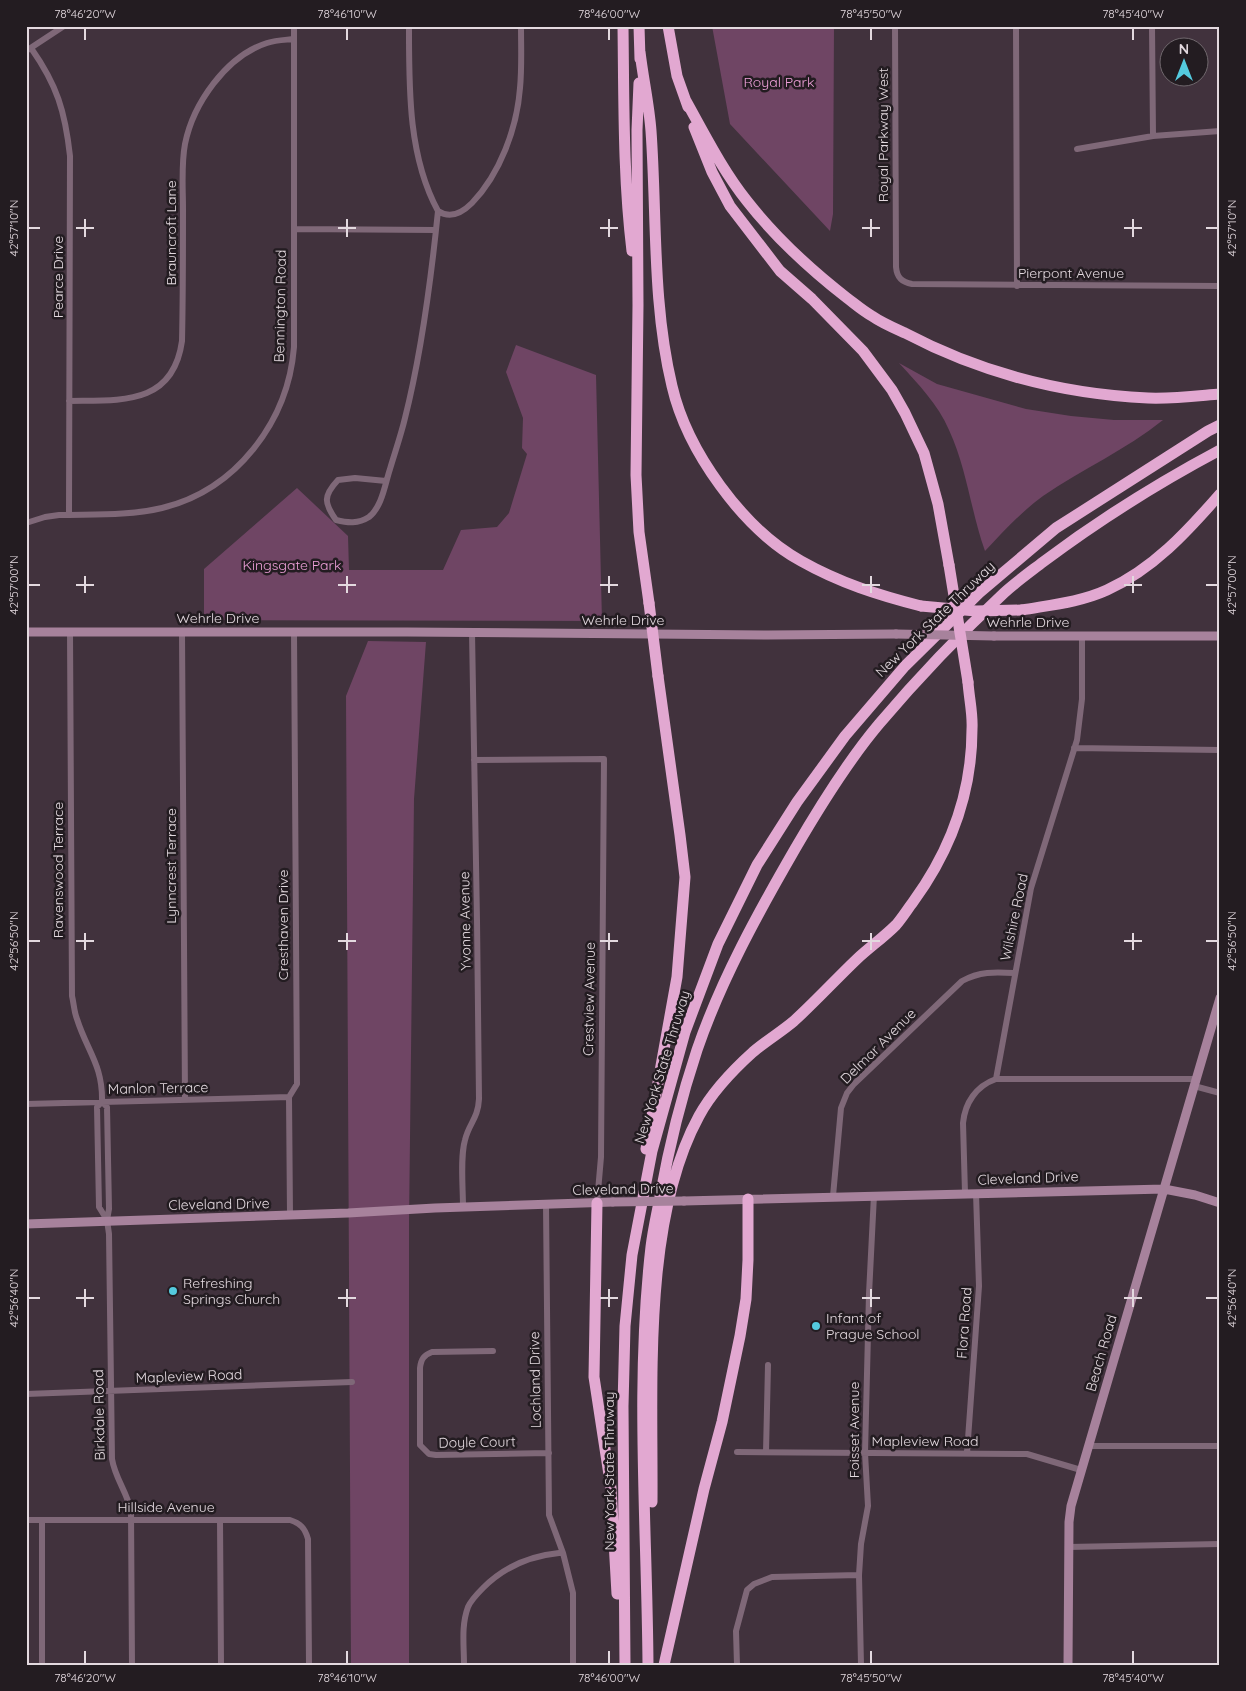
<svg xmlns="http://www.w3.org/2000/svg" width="1246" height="1691" font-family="Quicksand,sans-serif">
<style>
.green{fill:#6f4564}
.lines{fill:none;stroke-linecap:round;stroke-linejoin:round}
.street{stroke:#7f6878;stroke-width:6}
.secondary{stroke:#a7829c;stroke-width:9}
.highway{stroke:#e2a8d1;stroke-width:11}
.secondary-bridge{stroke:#a7829c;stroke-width:9}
.highway-bridge{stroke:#e2a8d1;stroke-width:11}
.ticks{fill:none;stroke:#e3d9df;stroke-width:2}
.poi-dot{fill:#54cade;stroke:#231c21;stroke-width:2}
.labels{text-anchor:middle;stroke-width:5;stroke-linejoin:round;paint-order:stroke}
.park-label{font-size:14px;fill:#efa1da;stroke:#231c21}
.street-label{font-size:14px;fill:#e3d9df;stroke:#231c21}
.poi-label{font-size:14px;fill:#e3d9df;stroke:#231c21;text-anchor:start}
.neatline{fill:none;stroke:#e3d9df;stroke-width:2}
.ticks-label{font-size:12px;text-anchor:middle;fill:#e3d9df}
</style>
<rect width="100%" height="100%" fill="#41323d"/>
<path class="green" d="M 712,26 L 834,26 L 833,214 L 830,231 L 730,124 Z
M 516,345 L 596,375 L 602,621 L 204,620 L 204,569 L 297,488 L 348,536 L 349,570 L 443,570 L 461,530 L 497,527 L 509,513 L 527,454 L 522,448 L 523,418 L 506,372 Z
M 899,363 L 937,384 L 1026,409 L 1071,416 L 1114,420 L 1163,420 C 1126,450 1082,469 1043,496 C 1021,512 1003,532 985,551 C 971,512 967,469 949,430 C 938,404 918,384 899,363 Z
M 368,641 L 426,642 L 414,799 L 409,1223 L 409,1665 L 351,1665 L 346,696 Z"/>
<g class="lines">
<path class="street" d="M 409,26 C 409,88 408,156 438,211
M 895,26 L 896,267 C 897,278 902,282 912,284 L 1220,286
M 1016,26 L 1017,286
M 1152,26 L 1153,136
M 31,48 C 57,85 65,111 70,156 L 69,514
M 26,51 L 64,26
M 1077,149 L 1153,136 L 1220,131
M 438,211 C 450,219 462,213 472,203 C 500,174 517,128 520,88 C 522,68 521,47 521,26
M 294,229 L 436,230
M 69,401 C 120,400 173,406 182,341 C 183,297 183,253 183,209 C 183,188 181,165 185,144 C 193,104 226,56 267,43 C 276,40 285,40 294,39
M 386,481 L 355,478 L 338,480 C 323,496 324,503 336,520 C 348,523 358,524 369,517 C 382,507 385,484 390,469 C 395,452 401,435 405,418 C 422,351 431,280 438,211
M 26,523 L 45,517 L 59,515 C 93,514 128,516 162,508 C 236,490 288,422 294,347 L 294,26
M 70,632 L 72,996 C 74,1004 74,1012 77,1019 C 87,1051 103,1065 102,1102 L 107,1107 L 109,1209 L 107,1220
M 182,632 L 185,1100
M 1074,748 L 1220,750
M 474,760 L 604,759 L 601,1157 L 597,1203
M 996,1079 L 1196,1079
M 1194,1086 L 1220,1093
M 102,1102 L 97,1107 L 99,1207 L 107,1220 L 109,1234 L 112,1459 C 115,1478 127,1492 131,1511 L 132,1665
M 26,1104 L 289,1097
M 965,1193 L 963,1123 C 965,1103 976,1086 996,1079 L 1031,888 L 1077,740 L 1082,699 L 1082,636
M 833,1196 L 841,1108 L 847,1093 L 854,1084 L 962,981 C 980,971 995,972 1015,973
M 546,1204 L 549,1515 L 563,1553
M 463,1207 C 463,1187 460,1157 465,1140 C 469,1123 478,1119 479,1099 L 477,920 L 472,632
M 290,1215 L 289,1097 L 297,1084 L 294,632
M 493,1351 L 432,1352 C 424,1355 421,1359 420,1368 L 420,1445 L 429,1454 L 436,1455 L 549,1453
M 26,1394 L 352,1382
M 1088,1446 L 1220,1446
M 737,1452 L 1027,1454 L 1081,1470
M 766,1452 L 768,1365
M 967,1453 L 979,1286 L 976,1193
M 26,1520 L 290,1520 C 300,1523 305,1528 308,1539 L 309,1665
M 42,1520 L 42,1665
M 220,1520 L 221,1665
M 1068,1547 L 1220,1544
M 464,1665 C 464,1645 461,1626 468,1607 C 471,1600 478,1593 483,1588 C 504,1567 529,1556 559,1553 L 563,1553 L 573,1593 L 573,1665
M 737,1665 L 736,1631 L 747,1590 L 754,1584 L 772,1577 L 859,1575
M 861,1665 L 859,1575 L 861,1544 L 868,1506 L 865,1453 L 869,1294 L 874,1195"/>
<path class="secondary" d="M 26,632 L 407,632 L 768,635 L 896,634
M 994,636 L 1220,636
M 684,1201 L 1164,1189 L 1195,1195 L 1220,1203
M 26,1224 L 348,1213 L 435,1208 L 613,1202
M 1068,1665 L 1069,1522 L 1071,1506 L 1220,998"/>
<path class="highway" d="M 623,26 C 624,101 623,177 632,251
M 639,26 L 640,59
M 668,26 L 677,76 L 688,107
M 640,52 C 643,78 649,104 651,131 C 657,215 652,303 672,386 C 687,451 743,529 801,561 C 840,583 878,595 921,606
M 639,83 L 637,130 L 638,305 L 636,475 L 639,532 L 649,603
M 686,101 C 705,135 723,171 747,201 C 776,238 811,270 847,298 C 855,304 863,311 872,316 C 882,323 894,328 905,333 C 981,373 1063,394 1148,398 C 1172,399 1196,396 1220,394
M 694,127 L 712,172 L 730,206 L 780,271 L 812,299 L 863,351 L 892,390 L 905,413 L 924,453 L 938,504 L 949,565
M 1022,610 C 1050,605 1081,602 1107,590 C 1153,569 1187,532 1220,494
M 646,1149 L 677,977 L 685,877 L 680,835 L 658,676
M 597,1203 L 594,1377 L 611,1488 L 617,1594
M 652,1502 C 653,1385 642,1220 699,1116 C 712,1092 733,1070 753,1052 C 766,1041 781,1032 794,1021 C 816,1001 836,979 857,959 C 870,947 884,937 896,925 C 902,918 907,910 913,902 C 951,850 972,794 972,729 C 973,714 969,698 968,682
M 625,1665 L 623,1406 L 625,1326 L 632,1255 L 652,1151 L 685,1032 L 718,944 L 757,865 L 797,802 L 845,736 L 905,666 L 979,593 L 1056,528 L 1208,431 L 1220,425
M 648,1665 C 647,1525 635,1386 651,1247 C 653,1230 657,1213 660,1197 C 669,1147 681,1098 697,1050 C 721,980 758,913 795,849 C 820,806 847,762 879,724 C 918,678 960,634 1004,593 C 1016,582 1030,572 1043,562 C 1099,520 1158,483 1220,450
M 664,1665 L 704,1489 L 722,1422 L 740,1336 L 746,1299 L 748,1260 L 748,1199"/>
<path class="secondary-bridge" d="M 896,634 L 994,636
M 613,1202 L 684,1201"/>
<path class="highway-bridge" d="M 949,565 L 968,682
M 649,603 L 658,676
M 921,606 L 976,611 L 1022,610"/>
</g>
<path class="ticks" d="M 85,28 L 85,40M 347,28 L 347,40M 609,28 L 609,40M 871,28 L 871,40M 1133,28 L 1133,40M 85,219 L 85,237M 347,219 L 347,237M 609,219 L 609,237M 871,219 L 871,237M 1133,219 L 1133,237M 28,228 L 40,228M 76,228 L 94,228M 338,228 L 356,228M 600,228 L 618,228M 862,228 L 880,228M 1124,228 L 1142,228M 1206,228 L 1218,228M 85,576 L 85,593M 347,576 L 347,593M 609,576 L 609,593M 871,576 L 871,593M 1133,576 L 1133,593M 28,585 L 40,585M 76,585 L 94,585M 338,585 L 356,585M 600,585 L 618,585M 862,585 L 880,585M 1124,585 L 1142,585M 1206,585 L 1218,585M 85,933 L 85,950M 347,933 L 347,950M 609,933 L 609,950M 871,933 L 871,950M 1133,933 L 1133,950M 28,941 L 40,941M 76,941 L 94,941M 338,941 L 356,941M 600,941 L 618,941M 862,941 L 880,941M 1124,941 L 1142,941M 1206,941 L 1218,941M 85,1289 L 85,1307M 347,1289 L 347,1307M 609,1289 L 609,1307M 871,1289 L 871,1307M 1133,1289 L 1133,1307M 28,1298 L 40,1298M 76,1298 L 94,1298M 338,1298 L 356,1298M 600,1298 L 618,1298M 862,1298 L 880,1298M 1124,1298 L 1142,1298M 1206,1298 L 1218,1298M 85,1651 L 85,1664M 347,1651 L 347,1664M 609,1651 L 609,1664M 871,1651 L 871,1664M 1133,1651 L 1133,1664"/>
<g class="poi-dot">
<circle cx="173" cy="1291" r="5"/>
<circle cx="816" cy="1326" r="5"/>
</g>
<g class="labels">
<g class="park-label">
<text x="779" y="87">Royal Park</text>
<text x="292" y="570">Kingsgate Park</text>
</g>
<g class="street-label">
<text transform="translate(883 135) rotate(-90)" y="5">Royal Parkway West</text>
<text transform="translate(171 233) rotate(-90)" y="5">Brauncroft Lane</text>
<text x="1071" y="278">Pierpont Avenue</text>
<text transform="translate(58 277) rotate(-90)" y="5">Pearce Drive</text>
<text transform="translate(280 306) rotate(-89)" y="5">Bennington Road</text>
<text x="218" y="623">Wehrle Drive</text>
<text transform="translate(935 619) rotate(-44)" y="5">New York State Thruway</text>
<text x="623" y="625">Wehrle Drive</text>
<text x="1028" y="627">Wehrle Drive</text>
<text transform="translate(171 866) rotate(-90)" y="5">Lynncrest Terrace</text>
<text transform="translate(58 870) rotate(-90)" y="5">Ravenswood Terrace</text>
<text transform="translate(1014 917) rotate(-78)" y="5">Wilshire Road</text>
<text transform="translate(465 921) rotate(-91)" y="5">Yvonne Avenue</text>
<text transform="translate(283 925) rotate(-90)" y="5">Cresthaven Drive</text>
<text transform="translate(589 999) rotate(-89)" y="5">Crestview Avenue</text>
<text transform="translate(878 1046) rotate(-45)" y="5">Delmar Avenue</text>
<text transform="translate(662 1067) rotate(-73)" y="5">New York State Thruway</text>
<text transform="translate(158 1088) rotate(-1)" y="5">Manlon Terrace</text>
<text transform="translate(1028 1178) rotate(-2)" y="5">Cleveland Drive</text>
<text transform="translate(623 1189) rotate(-1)" y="5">Cleveland Drive</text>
<text transform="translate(219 1204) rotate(-1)" y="5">Cleveland Drive</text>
<text transform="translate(964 1323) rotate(-86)" y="5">Flora Road</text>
<text transform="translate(1101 1353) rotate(-74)" y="5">Beach Road</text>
<text transform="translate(189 1376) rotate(-2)" y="5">Mapleview Road</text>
<text transform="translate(535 1380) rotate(-91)" y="5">Lochland Drive</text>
<text transform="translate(99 1415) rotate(-91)" y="5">Birkdale Road</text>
<text transform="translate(854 1430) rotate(-90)" y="5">Foisset Avenue</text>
<text x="925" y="1446">Mapleview Road</text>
<text transform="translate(477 1442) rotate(-1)" y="5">Doyle Court</text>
<text transform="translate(609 1471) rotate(-90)" y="5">New York State Thruway</text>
<text x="166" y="1512">Hillside Avenue</text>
</g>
<g class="poi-label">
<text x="183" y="1288">Refreshing<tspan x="183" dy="16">Springs Church</tspan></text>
<text x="826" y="1323">Infant of<tspan x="826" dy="16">Prague School</tspan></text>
</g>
</g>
<rect width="1246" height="1691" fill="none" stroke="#231c21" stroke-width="55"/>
<g transform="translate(1184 62)"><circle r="24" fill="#231c21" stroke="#70686d"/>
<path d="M0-4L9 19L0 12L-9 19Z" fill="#54cade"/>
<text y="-8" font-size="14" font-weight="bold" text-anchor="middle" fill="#e3d9df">N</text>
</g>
<rect x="28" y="28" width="1190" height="1636" class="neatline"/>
<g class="ticks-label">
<text x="85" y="18">78°46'20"W</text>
<text x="347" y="18">78°46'10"W</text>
<text x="609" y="18">78°46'00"W</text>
<text x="871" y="18">78°45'50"W</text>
<text x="1133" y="18">78°45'40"W</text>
<text transform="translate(14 228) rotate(-90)" y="4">42°57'10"N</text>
<text transform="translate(1232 228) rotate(-90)" y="4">42°57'10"N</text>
<text transform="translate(14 585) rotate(-90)" y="4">42°57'00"N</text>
<text transform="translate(1232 585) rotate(-90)" y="4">42°57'00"N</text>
<text transform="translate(14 941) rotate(-90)" y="4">42°56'50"N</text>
<text transform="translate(1232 941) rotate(-90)" y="4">42°56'50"N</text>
<text transform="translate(14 1298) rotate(-90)" y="4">42°56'40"N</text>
<text transform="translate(1232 1298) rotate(-90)" y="4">42°56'40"N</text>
<text x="85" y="1682">78°46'20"W</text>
<text x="347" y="1682">78°46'10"W</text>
<text x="609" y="1682">78°46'00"W</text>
<text x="871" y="1682">78°45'50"W</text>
<text x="1133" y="1682">78°45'40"W</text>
</g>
</svg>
